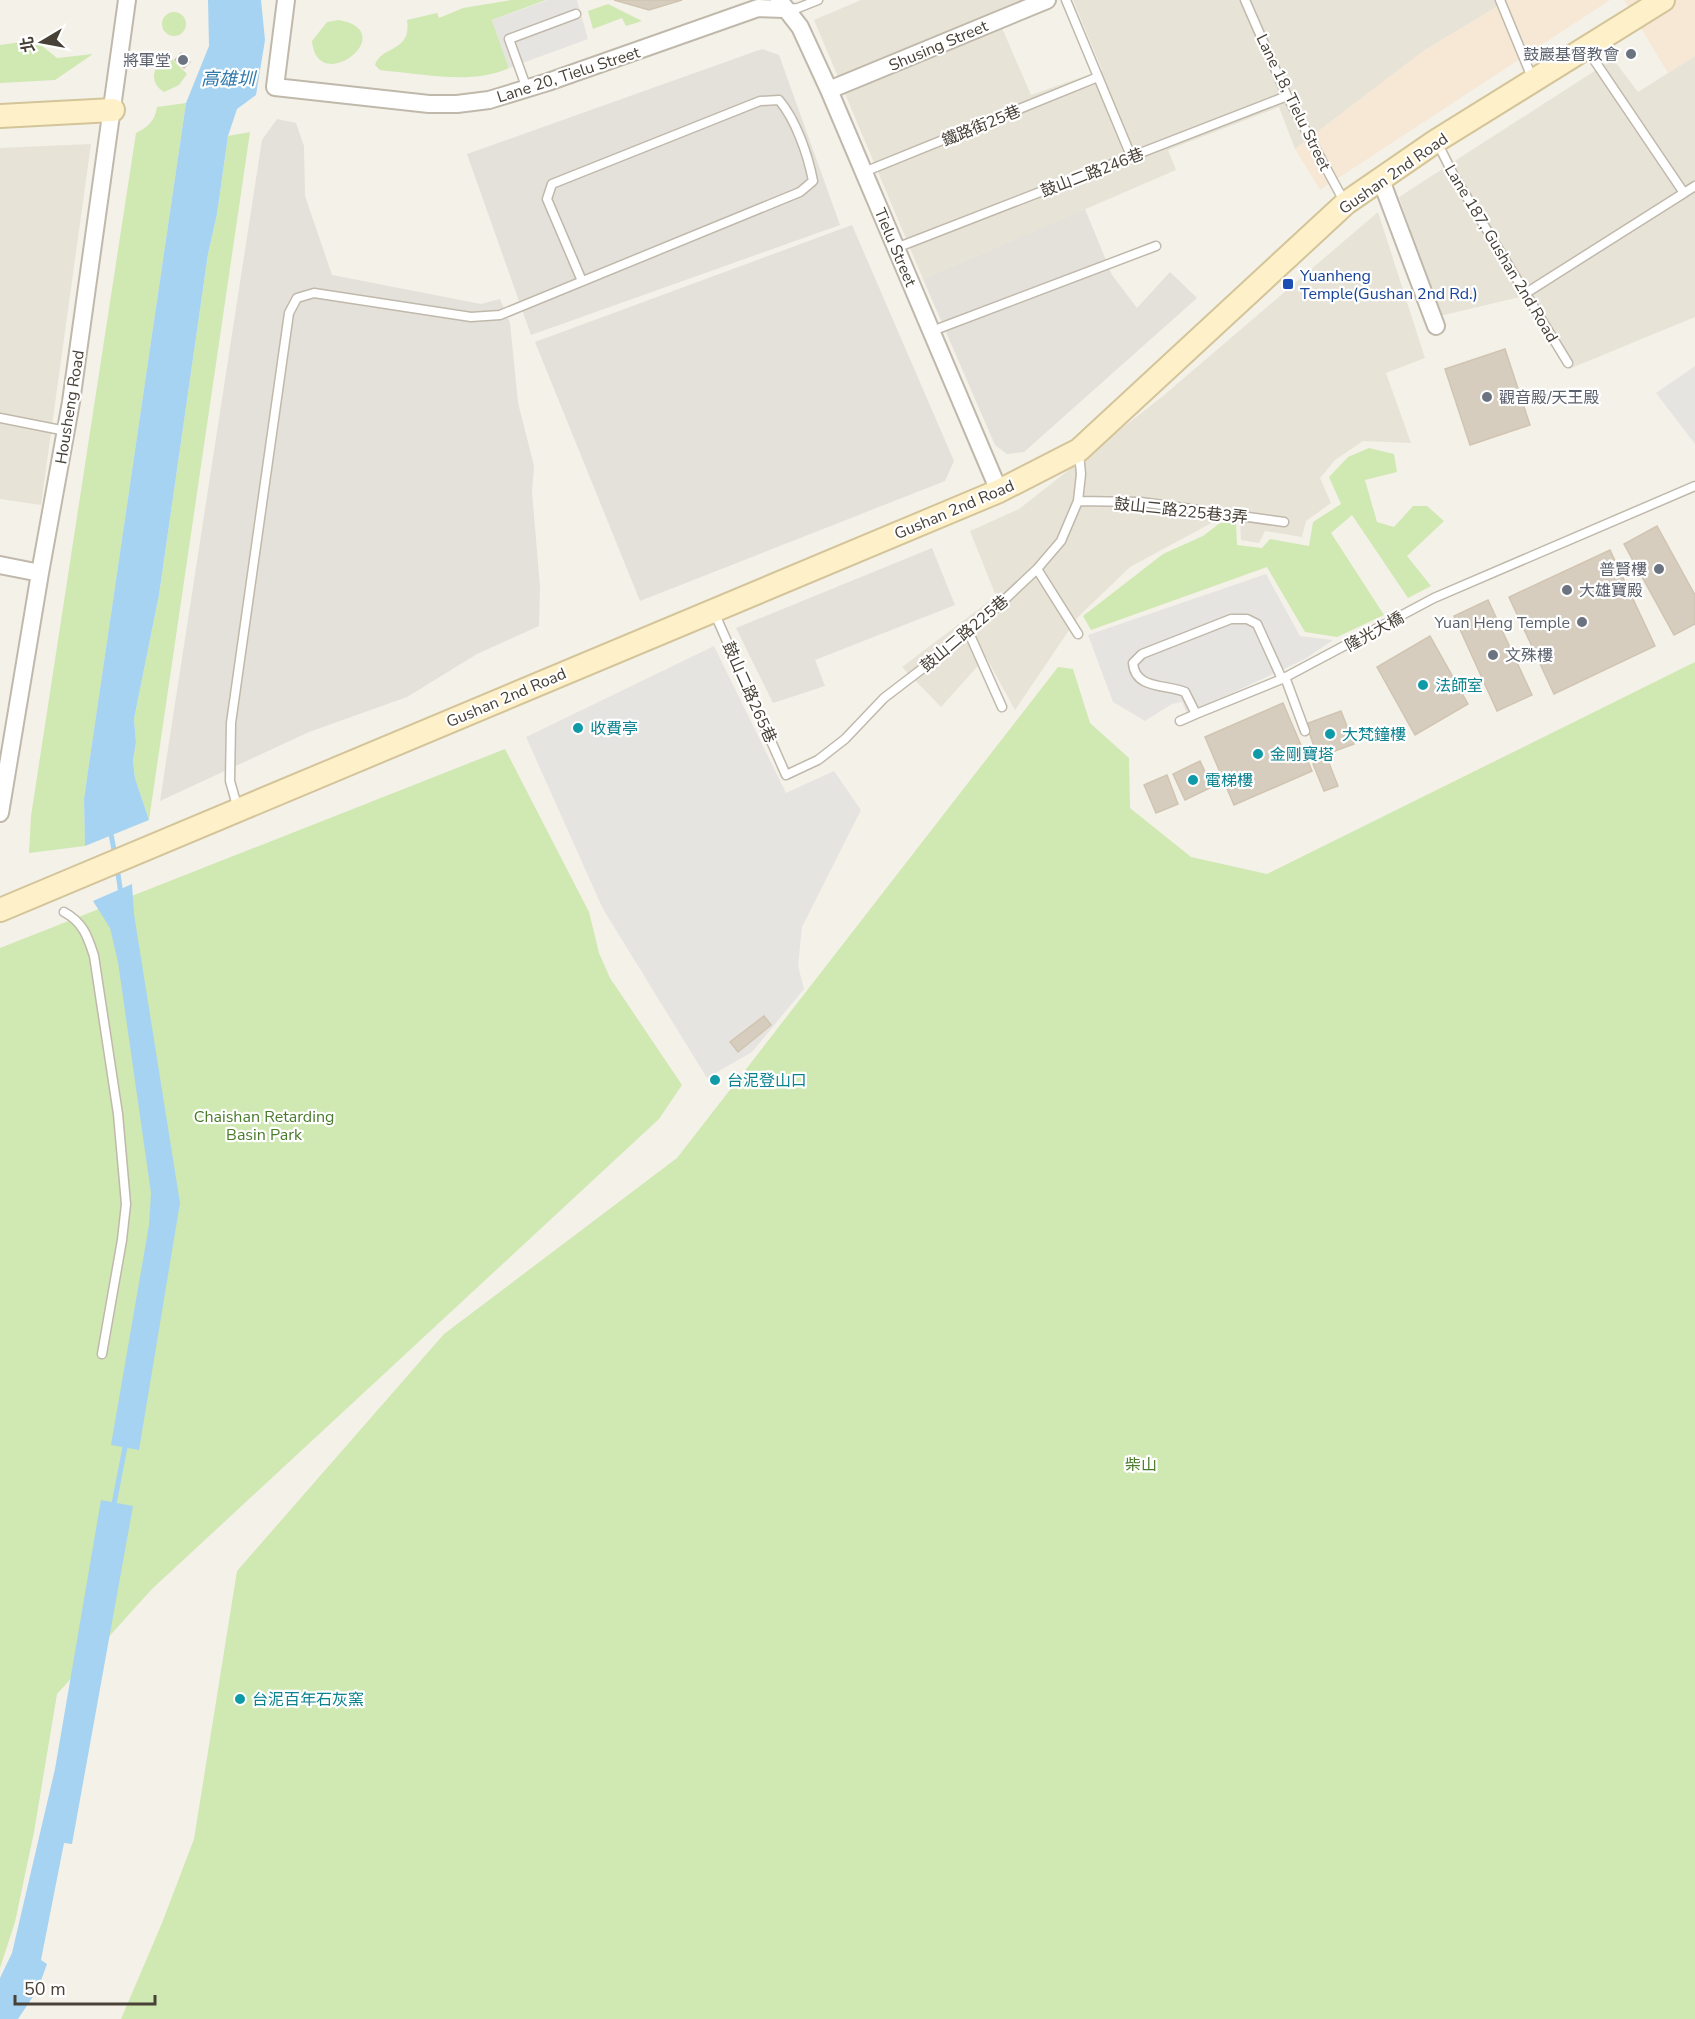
<svg xmlns="http://www.w3.org/2000/svg" width="1695" height="2019" font-family="'Nunito Sans','Noto Sans TC',sans-serif">
<style>
.residential{fill:#e8e3d7}
.commercial{fill:#f6e8d5}
.industrial{fill:#e4e0da}
.green{fill:#d0e8b2}
.parking{fill:#e6e4e1}
.water{fill:#a6d3f1}
.lines{fill:none;stroke-linecap:round;stroke-linejoin:round}
.stream{stroke:#a6d3f1;stroke-width:5}
.building{fill:#d6cdbe;stroke:#d1c4b1;stroke-width:1.5}
.lane-casing{stroke:#c0b9ab;stroke-width:11}
.street-casing{stroke:#c0b9ab;stroke-width:20}
.secondary-casing{stroke:#d4c499;stroke-width:26}
.lane{stroke:#fff;stroke-width:8}
.street{stroke:#fff;stroke-width:16}
.secondary{stroke:#fef1c9;stroke-width:22}
.worship-dot{fill:#6b7280;stroke:#fff;stroke-width:2}
.transit-dot{fill:#1a4fb4;stroke:#fff;stroke-width:2}
.culture-dot{fill:#0f9aa8;stroke:#fff;stroke-width:2}
.labels{text-anchor:middle;stroke-width:4.5;stroke-linejoin:round;paint-order:stroke}
.street-label{font-size:16px;fill:#484137;stroke:#fff}
.worship-label{font-size:16px;fill:#5b616d;stroke:#fff;text-anchor:end}
.transit-label{font-size:16px;fill:#164399;stroke:#fff;text-anchor:start}
.culture-label{font-size:16px;fill:#0d838f;stroke:#fff;text-anchor:start}
.park-label{font-size:16px;fill:#497b2a;stroke:#fff}
.water-label{font-size:18px;font-style:italic;fill:#2e79ad;stroke:#fff}
</style>
<rect width="100%" height="100%" fill="#f4f1e9"/>
<path class="residential" d="M 861,0 L 1028,0 L 996,14 L 1031,95 L 1102,70 L 1073,0 L 1508,0 L 1425,50 L 1295,149 L 1279,107 L 1168,150 L 1176,170 L 923,279 L 814,20 Z
M 1695,56 L 1695,317 L 1569,369 L 1520,297 L 1440,316 L 1399,197 L 1613,59 L 1638,92 Z
M 91,144 L 41,505 L 0,499 L 0,148 Z
M 1378,212 L 1425,358 L 1386,373 L 1411,443 L 1363,441 L 1335,460 L 1320,478 L 1331,503 L 1306,521 L 1302,537 L 1265,531 L 1259,543 L 1241,540 L 1240,522 L 1217,520 L 1130,567 L 1078,617 L 1015,710 L 986,657 L 941,707 L 902,667 L 996,596 L 970,531 L 1019,509 L 1163,396 Z"/>
<path class="commercial" d="M 1508,0 L 1610,0 L 1320,190 L 1295,149 L 1425,50 Z
M 1624,0 L 1695,0 L 1695,56 L 1668,73 Z"/>
<path class="industrial" d="M 762,49 L 779,55 L 840,225 L 531,335 L 467,154 Z
M 277,119 L 296,123 L 304,146 L 305,196 L 332,275 L 481,304 L 500,299 L 510,323 L 518,403 L 534,466 L 532,492 L 540,587 L 539,626 L 477,654 L 407,697 L 309,732 L 160,801 L 262,140 Z
M 1085,209 L 1112,275 L 1137,308 L 1170,272 L 1197,298 L 1024,452 L 1007,454 L 995,445 L 923,279 Z
M 852,225 L 954,461 L 945,481 L 640,601 L 535,342 Z
M 932,548 L 955,605 L 815,660 L 825,686 L 773,703 L 736,628 Z"/>
<path class="green" d="M 511,0 L 546,0 L 492,20 L 509,68 C 472,85 426,74 387,71 L 380,70 L 375,65 C 381,45 412,53 407,20 L 437,13 L 439,18 L 463,8 Z
M 608,4 L 642,21 L 626,26 L 622,18 L 593,29 L 588,11 Z
M162 24a12 12 0 1 1 24 0a12 12 0 1 1-24 0Z
M 339,20 C 403,32 317,98 312,41 L 327,22 Z
M 35,40 L 57,58 L 93,54 L 55,80 L 0,83 L 0,45 Z
M 168,55 L 187,74 L 179,85 L 164,92 C 147,82 154,64 168,55 Z
M 186,103 L 84,799 L 85,846 L 29,853 L 31,816 L 136,133 C 148,127 155,121 157,107 Z
M 250,132 L 149,820 L 135,778 L 133,761 L 136,742 L 134,719 L 159,595 L 208,254 L 217,214 L 228,136 Z
M 1369,448 L 1394,454 L 1397,472 L 1365,480 L 1377,522 L 1394,527 L 1413,506 L 1427,506 L 1444,521 L 1407,556 L 1431,586 L 1408,598 L 1352,515 L 1331,533 L 1384,615 L 1337,637 L 1305,632 L 1267,567 L 1091,630 L 1083,616 L 1163,554 L 1203,536 L 1220,523 L 1236,522 L 1237,545 L 1262,548 L 1270,539 L 1309,546 L 1313,522 L 1341,504 L 1329,477 L 1348,457 Z
M 1695,662 L 1695,2019 L 121,2019 L 162,1923 L 194,1839 L 237,1571 L 444,1334 L 677,1158 L 1058,667 L 1073,669 L 1090,723 L 1129,758 L 1130,808 L 1191,857 L 1267,874 Z
M 505,749 L 589,912 L 599,953 L 610,978 L 682,1085 L 659,1119 L 152,1589 L 57,1694 L 34,1832 L 15,1922 L 0,1968 L 0,948 Z"/>
<path class="parking" d="M 548,0 L 577,0 L 588,39 L 509,68 L 492,20 Z
M 1695,366 L 1695,444 L 1656,393 Z
M 1266,574 L 1300,636 L 1333,640 L 1305,659 L 1187,714 L 1182,702 L 1172,704 L 1145,721 L 1113,702 L 1088,635 Z
M 714,646 L 786,793 L 834,771 L 861,810 L 802,927 L 798,966 L 804,989 L 752,1052 L 707,1078 L 603,909 L 526,737 Z"/>
<path class="water" d="M 208,0 L 261,0 L 265,40 L 256,95 L 237,109 L 228,136 L 217,214 L 208,254 L 159,595 L 134,719 L 136,742 L 133,761 L 135,778 L 149,820 L 85,846 L 84,799 L 88,771 L 186,103 L 209,46 Z
M 132,884 L 134,914 L 180,1203 L 139,1450 L 111,1445 L 149,1225 L 151,1193 L 118,962 L 110,928 L 93,901 Z
M 101,1500 L 133,1506 L 72,1844 L 64,1843 L 41,1960 L 47,1964 L 38,1989 L 18,2019 L 0,2019 L 0,1978 L 12,1953 L 55,1769 Z"/>
<g class="lines">
<path class="stream" d="M 110,829 L 115,855
M 117,867 L 121,894
M 113,1509 L 126,1442"/>
</g>
<path class="building" d="M 614,0 L 682,0 L 649,10 Z
M 181,53 L 190,62 L 184,68 L 175,60 Z
M 1505,349 L 1530,425 L 1470,445 L 1445,369 Z
M 1657,526 L 1695,595 L 1695,624 L 1674,635 L 1624,544 Z
M 1610,550 L 1655,646 L 1554,694 L 1509,597 Z
M 1488,600 L 1532,695 L 1497,711 L 1454,616 Z
M 1430,636 L 1468,704 L 1415,735 L 1377,667 Z
M 1283,703 L 1312,771 L 1234,805 L 1205,737 Z
M 1341,711 L 1354,744 L 1318,757 L 1306,724 Z
M 580,723 L 584,730 L 577,733 L 573,726 Z
M 1327,758 L 1338,786 L 1324,791 L 1313,764 Z
M 1200,761 L 1212,787 L 1185,800 L 1173,774 Z
M 1167,775 L 1178,804 L 1156,813 L 1144,785 Z
M 764,1016 L 771,1025 L 738,1052 L 730,1042 Z"/>
<g class="lines">
<g class="lane-casing">
<path id="lane" d="M 1066,0 L 1131,156
M 1245,0 L 1287,96 L 1345,203
M 1500,0 L 1533,80
M 787,9 L 798,8 L 818,0
M 527,89 L 509,39 L 576,14
M 1437,142 L 1454,176 L 1568,363
M 864,172 L 1098,77
M 1684,193 L 1695,186
M 896,248 L 1287,96
M 1526,293 L 1684,193 L 1586,48
M 932,331 L 1156,246
M 0,418 L 66,431
M 1078,501 L 1141,502 L 1284,522
M 1037,569 L 1078,634
M 714,612 L 786,775 L 818,760 L 845,739 L 884,698 L 969,633 L 1037,569 L 1061,541 L 1078,501 L 1081,474 L 1079,453
M 969,633 L 1002,707
M 1285,677 L 1305,731
M 1282,679 L 1257,624 L 1247,619 L 1231,619 L 1142,654 L 1133,663 C 1135,690 1167,684 1185,692 L 1196,714 L 1282,679 L 1434,598 L 1695,486
M 1180,721 L 1196,714
M 238,809 L 230,781 L 231,723 L 289,313 L 297,298 L 314,293 L 471,317 L 500,315 L 800,192 L 813,181 C 808,155 796,120 779,100 L 760,101 L 552,184 L 547,199 L 582,281
M 64,912 C 83,922 88,937 94,956 L 118,1114 L 126,1204 L 122,1240 L 102,1354"/>
</g>
<g class="street-casing">
<path id="street" d="M 286,0 L 275,87 L 429,104 L 457,104 L 489,100 L 548,82 L 758,8 L 784,9
M 779,0 L 800,27 L 829,90 L 999,491
M 829,90 L 1047,0
M 1381,180 L 1436,326
M 0,565 L 40,573
M 0,813 L 40,573 L 71,402 L 127,0"/>
</g>
<g class="secondary-casing">
<path id="secondary" d="M 0,116 L 113,110
M 0,910 L 999,491 L 1079,450 L 1346,203 L 1436,141 L 1663,0"/>
</g>
<use href="#lane" class="lane"/>
<use href="#street" class="street"/>
<use href="#secondary" class="secondary"/>
</g>
<g class="worship-dot">
<circle cx="1631" cy="54" r="6"/>
<circle cx="183" cy="60" r="6"/>
<circle cx="1487" cy="397" r="6"/>
<circle cx="1659" cy="569" r="6"/>
<circle cx="1567" cy="590" r="6"/>
<circle cx="1582" cy="622" r="6"/>
<circle cx="1493" cy="655" r="6"/>
</g>
<rect class="transit-dot" x="1282" y="278" width="12" height="12" rx="3"/>
<g class="culture-dot">
<circle cx="1423" cy="685" r="6"/>
<circle cx="578" cy="728" r="6"/>
<circle cx="1330" cy="734" r="6"/>
<circle cx="1258" cy="754" r="6"/>
<circle cx="1193" cy="780" r="6"/>
<circle cx="715" cy="1080" r="6"/>
<circle cx="240" cy="1699" r="6"/>
</g>
<g class="labels">
<g class="street-label">
<text transform="translate(938 45) rotate(-23)" y="6">Shusing Street</text>
<text transform="translate(568 74) rotate(-18)" y="6">Lane 20, Tielu Street</text>
<text transform="translate(1294 102) rotate(64)" y="6">Lane 18, Tielu Street</text>
<text transform="translate(981 125) rotate(-22)" y="6">鐵路街25巷</text>
<text transform="translate(1092 172) rotate(-21)" y="6">鼓山二路246巷</text>
<text transform="translate(1393 173) rotate(-35)" y="6">Gushan 2nd Road</text>
<text transform="translate(896 247) rotate(67)" y="6">Tielu Street</text>
<text transform="translate(1502 253) rotate(59)" y="6">Lane 187, Gushan 2nd Road</text>
<text transform="translate(69 407) rotate(-81)" y="6">Housheng Road</text>
<text transform="translate(954 509) rotate(-23)" y="6">Gushan 2nd Road</text>
<text transform="translate(1181 510) rotate(6)" y="6">鼓山二路225巷3弄</text>
<text transform="translate(1374 631) rotate(-29)" y="6">隆光大橋</text>
<text transform="translate(964 633) rotate(-40)" y="6">鼓山二路225巷</text>
<text transform="translate(750 692) rotate(66)" y="6">鼓山二路265巷</text>
<text transform="translate(506 697) rotate(-23)" y="6">Gushan 2nd Road</text>
</g>
<g class="worship-label">
<text x="1619" y="60">鼓巖基督教會</text>
<text x="171" y="66">將軍堂</text>
<text x="1499" y="403" text-anchor="start">觀音殿/天王殿</text>
<text x="1647" y="575">普賢樓</text>
<text x="1579" y="596" text-anchor="start">大雄寶殿</text>
<text x="1570" y="628">Yuan Heng Temple</text>
<text x="1505" y="661" text-anchor="start">文殊樓</text>
</g>
<g class="transit-label">
<text x="1300" y="281">Yuanheng<tspan x="1300" dy="18">Temple(Gushan 2nd Rd.)</tspan></text>
</g>
<g class="culture-label">
<text x="1435" y="691">法師室</text>
<text x="590" y="734">收費亭</text>
<text x="1342" y="740">大梵鐘樓</text>
<text x="1270" y="760">金剛寶塔</text>
<text x="1205" y="786">電梯樓</text>
<text x="727" y="1086">台泥登山口</text>
<text x="252" y="1705">台泥百年石灰窯</text>
</g>
<g class="park-label">
<text x="264" y="1122">Chaishan Retarding<tspan x="264" dy="18">Basin Park</tspan></text>
<text x="1141" y="1470">柴山</text>
</g>
<g class="water-label">
<text x="228" y="85">高雄圳</text>
</g>
</g>
<g transform="translate(42 42) rotate(260)" stroke="#ffffff" stroke-width="4.5" paint-order="stroke">
<path d="M0-4.5L10 22L0 15L-10 22Z" fill="#484137"/>
<text y="-9" font-size="16" font-weight="bold" text-anchor="middle" fill="#484137">北</text>
</g>
<path d="M15 1995v9h140v-9" fill="none" stroke="#484137" stroke-width="3"/>
<text x="24" y="1995" font-size="18" fill="#484137" stroke="#ffffff" stroke-width="4.5" paint-order="stroke">50 m</text>
</svg>
